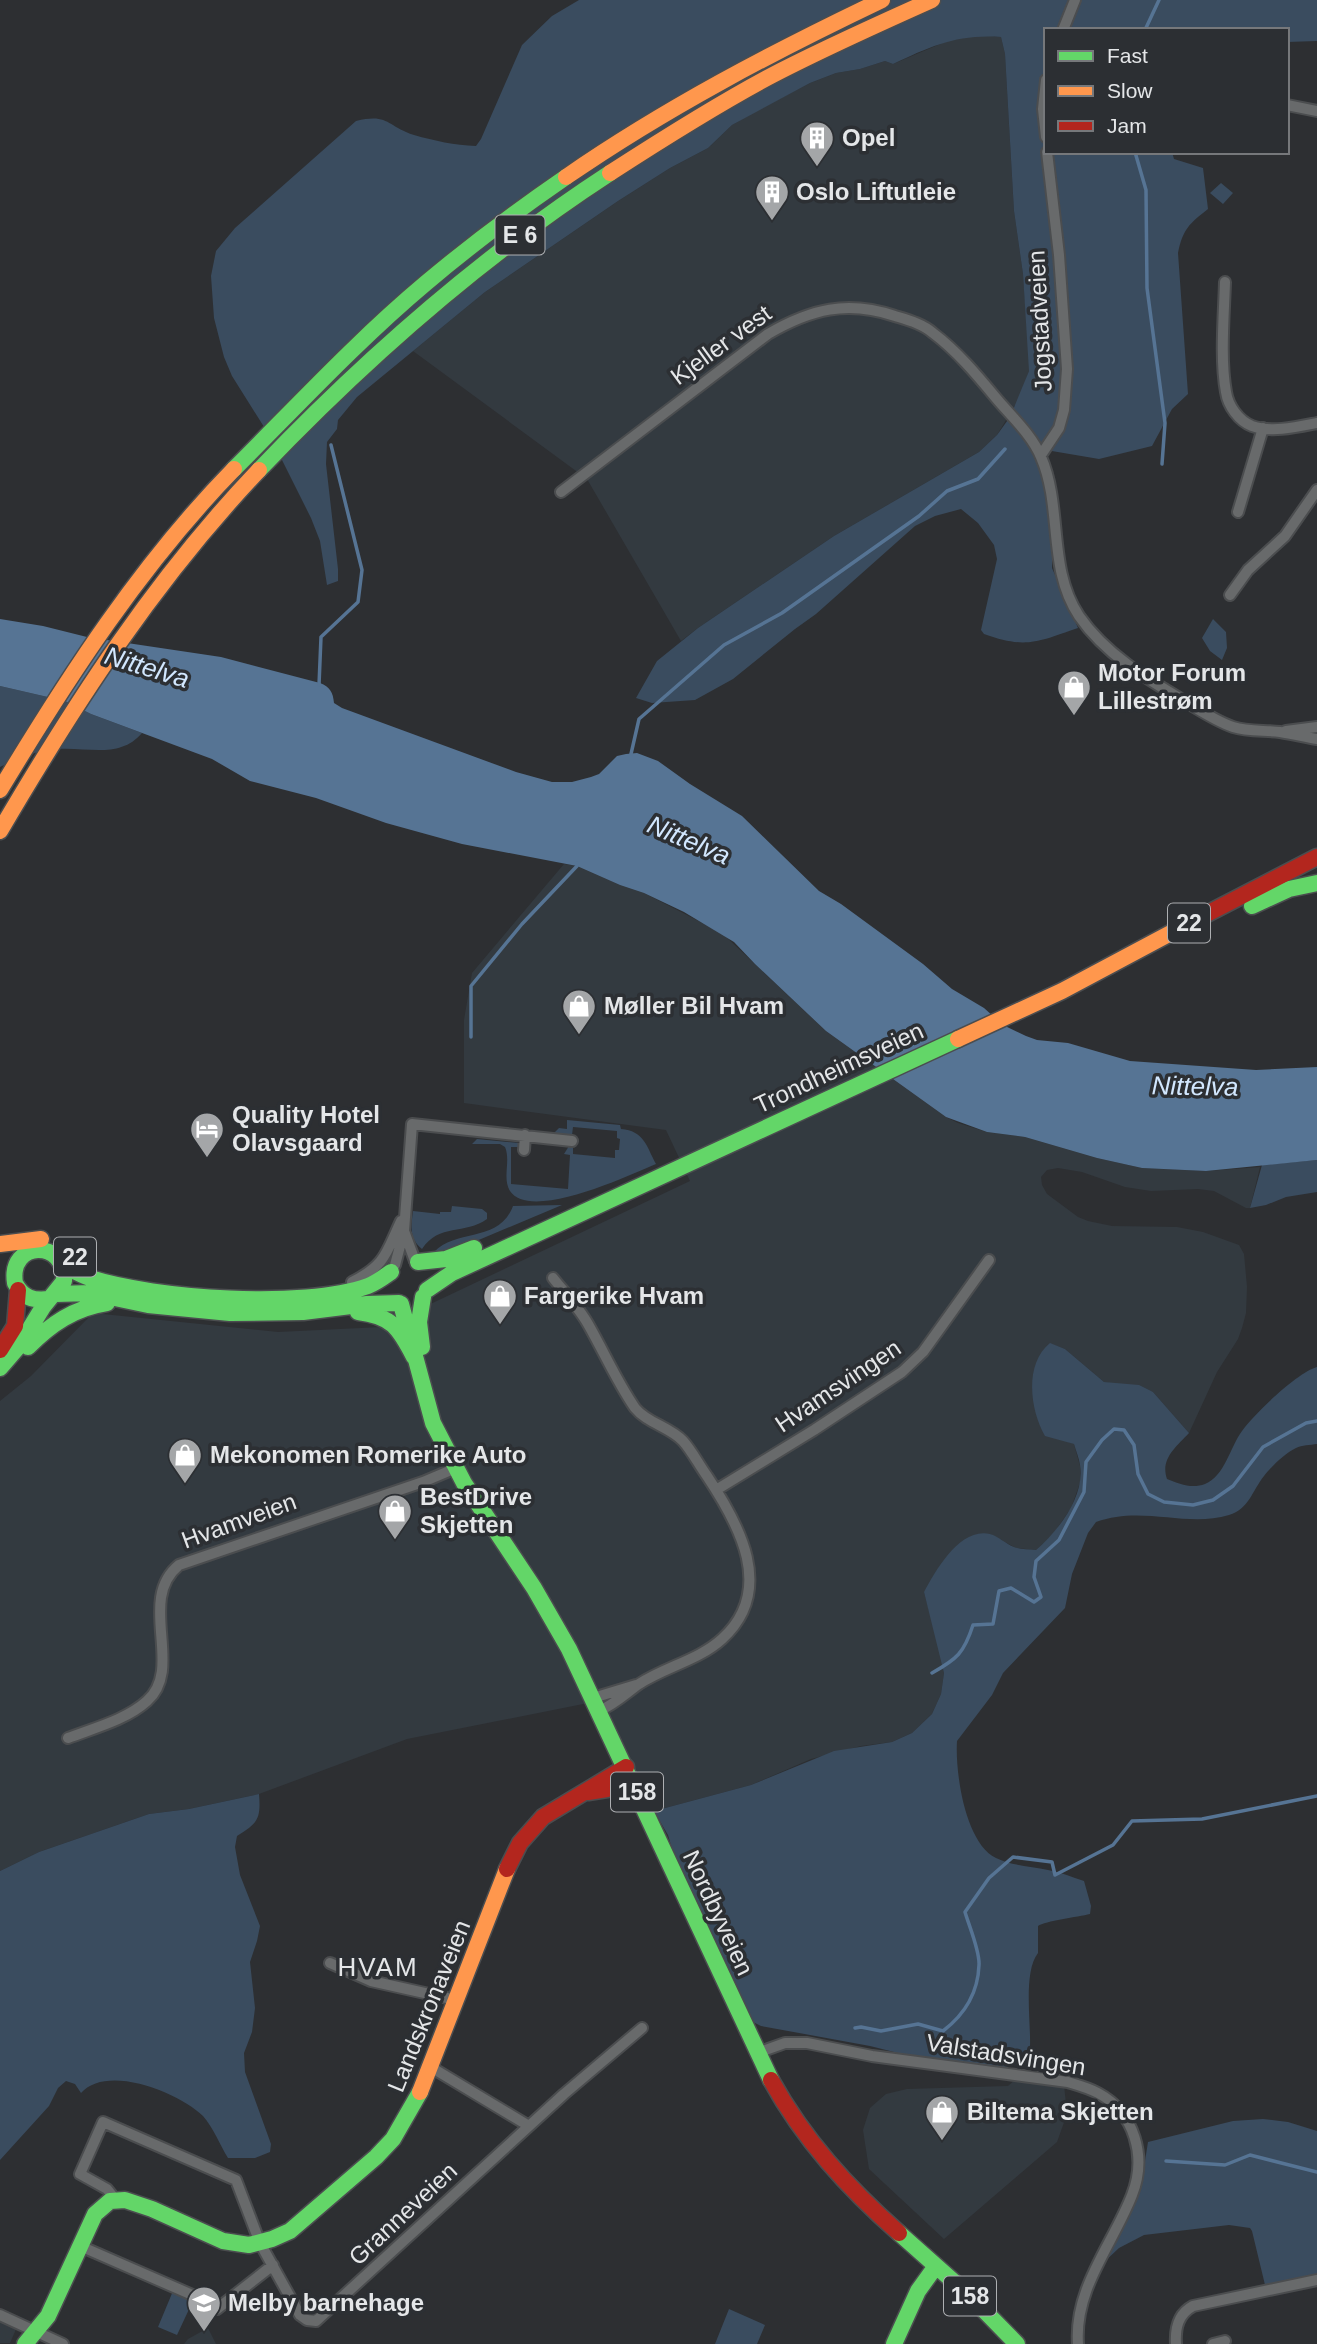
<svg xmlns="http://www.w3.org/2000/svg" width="1317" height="2344" font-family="Helvetica,sans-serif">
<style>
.built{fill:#333a40}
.green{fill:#3a4c5f}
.water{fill:#567494}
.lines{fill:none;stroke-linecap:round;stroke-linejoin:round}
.stream{stroke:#567494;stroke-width:3.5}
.street-casing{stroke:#4b4d4f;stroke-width:14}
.fast-casing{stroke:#4b4d4f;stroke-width:19}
.slow-casing{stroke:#4b4d4f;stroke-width:19}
.jam-casing{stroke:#4b4d4f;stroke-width:19}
.street{stroke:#686a6b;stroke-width:10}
.fast{stroke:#63d668;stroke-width:16}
.slow{stroke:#ff974d;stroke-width:16}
.jam{stroke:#b3261e;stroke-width:16}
.labels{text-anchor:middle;stroke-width:7;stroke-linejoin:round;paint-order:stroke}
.shield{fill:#2c2f33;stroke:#adafb2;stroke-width:2}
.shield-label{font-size:23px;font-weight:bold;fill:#e4e6e8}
.poi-label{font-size:24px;font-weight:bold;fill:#e4e6e8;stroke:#2c2f33;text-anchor:start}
.street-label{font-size:24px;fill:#e4e6e8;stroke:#2c2f33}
.water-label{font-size:26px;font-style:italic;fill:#d2e7fe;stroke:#2c2f33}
.neighbourhood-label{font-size:26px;letter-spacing:2px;fill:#e4e6e8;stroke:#2c2f33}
</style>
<rect width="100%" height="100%" fill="#2d2f32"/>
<path class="built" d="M 978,35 L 1001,37 L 1005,54 L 1014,211 L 1023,274 L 1029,355 L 1029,371 L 1020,397 L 997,435 L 979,452 L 834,536 L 698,628 L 681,641 L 587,479 L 413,351 L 485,292 L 618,201 L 670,168 L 708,148 L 732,125 L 756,111 L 810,83 L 836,73 L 860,69 L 885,61 L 893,64 L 952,39 Z
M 564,864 L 577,866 L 620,885 L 644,893 L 722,933 L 826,1031 L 946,1117 L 958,1123 L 987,1132 L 1025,1137 L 1097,1158 L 1142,1168 L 1206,1171 L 1260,1167 L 1250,1208 L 1246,1208 L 1214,1191 L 1198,1189 L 1151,1191 L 1125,1187 L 1082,1172 L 1058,1168 L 1047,1170 L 1041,1177 L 1042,1185 L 1047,1194 L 1078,1217 L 1088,1221 L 1112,1226 L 1177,1227 L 1203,1232 L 1239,1245 L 1244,1254 L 1247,1287 L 1246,1313 L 1242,1328 L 1238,1339 L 1217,1372 L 1189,1433 L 1153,1392 L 1104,1382 L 1065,1349 L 1051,1344 L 1066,1441 L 1074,1444 L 1080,1466 L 1080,1483 L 1071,1508 L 1052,1536 L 1036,1550 L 1016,1548 L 990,1534 L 924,1592 L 941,1654 L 944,1673 L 941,1694 L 932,1714 L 912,1733 L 892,1742 L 861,1746 L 811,1759 L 751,1785 L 654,1811 L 598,1701 L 407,1739 L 259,1794 L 189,1809 L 149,1814 L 39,1852 L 0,1871 L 0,1401 L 31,1376 L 93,1313 L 278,1332 L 382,1327 L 690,1181 L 666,1130 L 464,1103 L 464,1020 L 472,973 Z
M 1016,2079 L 1064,2085 L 1067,2114 L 1057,2142 L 944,2239 L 869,2169 L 863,2130 L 870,2108 L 886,2094 L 907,2089 L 1008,2086 Z
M 0,2319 L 17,2327 L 10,2343 L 0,2343 Z
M 208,2328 L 216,2344 L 184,2344 L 188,2339 Z"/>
<path class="green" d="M 579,0 L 1317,0 L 1317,41 L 1287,42 L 1287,30 L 1046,30 L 1046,152 L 1172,152 L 1174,159 L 1203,168 L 1208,209 C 1189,224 1183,229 1178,253 L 1188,394 L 1172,409 L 1152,446 L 1099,459 L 1040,449 L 1052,531 L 1052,568 L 1078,628 C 1037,642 1026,649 984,634 L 981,630 L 997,559 L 994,545 L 978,523 L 961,509 L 935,516 L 915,526 L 816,614 L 795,629 L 733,679 L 695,700 L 652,703 L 636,698 L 657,661 L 698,628 L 834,536 L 979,452 L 997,435 L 1010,417 L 1029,371 L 1023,274 L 1014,211 L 1005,54 L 1001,37 C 957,34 932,46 893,64 L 885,61 L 860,69 L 836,73 L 810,83 L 732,125 L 708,148 L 670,168 L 618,201 L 485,292 L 357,397 L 338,420 L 337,429 L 327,442 L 326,464 L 338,569 L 338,581 L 327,585 L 320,541 L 311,518 L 271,438 L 232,376 L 224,357 L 214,318 L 211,276 L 216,251 L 235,228 L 356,121 C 389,113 386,126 414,135 C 435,141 454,145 476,146 L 481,139 L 522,45 L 552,16 Z
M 1221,183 L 1233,193 L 1223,204 L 1210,193 Z
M 1213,619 L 1226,632 L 1227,648 L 1222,660 L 1210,651 L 1202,638 Z
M 0,686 L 65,701 L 91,714 L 142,733 C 120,759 88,747 58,749 C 38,750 18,758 0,767 Z
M 567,1120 L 620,1125 L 621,1129 C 644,1131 646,1145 656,1164 C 630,1175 530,1222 510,1191 C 502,1178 511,1161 505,1147 L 500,1144 L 472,1144 L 477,1139 L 519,1143 L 519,1147 L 511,1147 L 511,1184 L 568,1189 L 570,1155 L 564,1154 L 569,1146 L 573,1146 L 573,1154 L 615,1158 L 615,1150 L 619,1150 L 620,1139 L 617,1138 L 617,1131 L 573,1127 L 572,1135 L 554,1133 L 559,1128 L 567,1129 Z
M 1317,1160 L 1317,1192 L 1286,1197 L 1266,1205 L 1250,1208 L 1262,1165 Z
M 562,1205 L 455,1250 L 434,1252 C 457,1228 499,1243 513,1206 Z
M 452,1206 L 482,1209 L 487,1213 L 487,1219 C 465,1235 439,1223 422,1249 C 409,1239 411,1226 413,1211 L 440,1214 L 440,1212 L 451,1212 Z
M 1050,1343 L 1065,1349 L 1104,1382 L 1139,1385 L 1153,1392 L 1189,1433 C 1176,1447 1160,1459 1167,1479 C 1179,1484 1192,1489 1205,1484 C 1225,1476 1230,1447 1242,1431 C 1254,1414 1298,1372 1317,1367 L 1317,1444 C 1310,1445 1302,1445 1296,1448 C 1285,1453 1271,1467 1264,1476 C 1252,1491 1249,1509 1229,1515 C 1186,1528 1142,1505 1096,1522 L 1088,1533 L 1072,1574 L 1065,1608 L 1003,1673 L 992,1695 L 957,1741 C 955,1772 965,1843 996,1858 C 1012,1866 1031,1866 1048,1870 C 1060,1872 1072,1877 1084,1881 L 1091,1906 L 1090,1914 C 1078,1917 1045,1921 1038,1926 L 1038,1953 C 1023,1972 1031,2022 1030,2047 L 1032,2057 L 1020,2064 L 1001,2069 L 914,2057 L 870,2046 L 761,2026 L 749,2020 L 675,1859 L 668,1835 L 654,1811 L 751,1785 L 834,1751 L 892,1742 L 912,1733 L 932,1714 L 941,1694 L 944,1673 L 924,1592 C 936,1570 960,1527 990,1534 C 998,1536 1006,1544 1014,1547 C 1021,1550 1029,1549 1036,1550 C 1058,1531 1085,1497 1080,1465 C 1079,1458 1076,1451 1074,1444 L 1045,1436 C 1030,1410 1024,1364 1050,1343 Z
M 259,1794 C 261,1819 258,1823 237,1836 L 235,1847 L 240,1875 L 260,1926 L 257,1941 L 250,1962 L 255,2008 L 252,2032 L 244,2053 L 245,2072 L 271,2144 L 270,2152 L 255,2158 L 228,2158 C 220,2145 213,2127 203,2116 C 180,2093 107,2063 81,2093 L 75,2084 L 66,2081 L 58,2088 L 49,2106 L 0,2160 L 0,1871 L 39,1852 L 149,1814 L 189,1809 Z
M 1263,2119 L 1288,2122 L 1317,2131 L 1317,2281 L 1266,2289 L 1252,2231 L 1250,2228 L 1229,2225 L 1144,2235 L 1119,2248 L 1103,2263 L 1132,2184 L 1145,2161 L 1148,2142 L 1233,2121 Z
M 173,2291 L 189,2297 L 191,2305 L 177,2335 L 158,2327 Z
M 729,2309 L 765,2325 L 757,2344 L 715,2344 Z"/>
<path class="water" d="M 0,619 L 43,626 L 87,637 L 221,657 L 320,683 C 330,687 333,692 334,703 L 342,708 L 516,772 L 552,782 L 572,782 L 591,777 L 599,774 L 617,756 L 626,754 L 637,753 L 658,761 L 690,784 L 742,816 L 819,891 L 841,904 L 923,964 L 952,989 L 984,1008 L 1003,1025 L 1026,1036 L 1037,1040 L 1068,1043 L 1130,1061 L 1256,1070 L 1317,1067 L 1317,1160 L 1206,1171 L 1142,1168 L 1097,1158 L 1025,1137 L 987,1132 L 946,1117 L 826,1031 L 755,964 L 734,942 L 684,912 L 644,893 L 620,885 L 577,866 L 462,844 L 386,823 L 316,798 L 250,781 L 212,759 L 91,714 L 65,701 L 0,686 Z"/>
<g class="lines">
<path class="stream" d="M 1145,30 L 1159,0
M 1135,152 L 1146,190 L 1147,288 L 1165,423 L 1162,464
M 319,685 L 321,637 L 358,602 L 362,570 L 331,445
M 631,754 L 639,719 L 724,645 L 782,613 L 919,516 L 947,491 L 978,479 L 1005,449
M 471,1037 L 471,986 L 522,924 L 577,866 L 577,863
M 932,1673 C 957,1659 964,1653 973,1625 L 993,1624 L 999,1591 L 1011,1588 L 1034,1602 L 1041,1597 L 1034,1577 L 1036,1561 L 1059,1540 L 1084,1492 L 1086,1462 L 1102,1440 L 1114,1429 L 1124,1430 L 1134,1445 L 1138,1474 L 1148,1494 L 1164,1502 L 1193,1505 L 1213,1500 L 1233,1486 L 1263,1447 L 1306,1423 L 1317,1421
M 855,2028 L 861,2027 L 881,2031 L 918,2024 L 943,2031 C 964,2015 978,1993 979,1965 C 980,1951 969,1926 965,1912 L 989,1878 L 1013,1857 L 1052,1862 L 1055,1875 L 1113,1845 L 1132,1821 L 1202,1819 L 1317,1796
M 1166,2161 L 1225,2165 L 1250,2155 L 1317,2172"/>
<g class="street-casing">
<path id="street" d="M 1063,30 L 1075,0
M 1046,80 L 1043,109 L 1046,137
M 1287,105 L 1317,111
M 1225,282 C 1224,315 1220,360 1226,392 C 1228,406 1239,421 1252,426 C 1272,433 1297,427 1317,423
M 1041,455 L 1059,428 L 1064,410 L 1067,369 L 1059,255 L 1047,152
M 561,492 L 768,334 C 811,309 847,300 895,316 C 908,320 923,324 933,333 C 957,351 977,375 996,398 C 1011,416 1032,435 1041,457 C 1063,508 1047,568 1079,616 C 1105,654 1147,679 1186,702 C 1201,711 1216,721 1233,727 C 1248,732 1265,730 1280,732 C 1293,734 1305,737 1317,739
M 1238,512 L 1263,428
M 1230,595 L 1248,570 L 1285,536 L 1317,490
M 1286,731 L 1317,727
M 524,1150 L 525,1135
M 404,1231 L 415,1261
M 395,1265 L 404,1231 L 412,1124 L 572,1141
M 553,1278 C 565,1293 579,1308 588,1324 C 604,1352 617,1382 635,1408 C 647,1423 670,1427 683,1441 C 692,1451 699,1465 707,1476 C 739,1524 776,1590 722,1639 C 699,1660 665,1667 639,1684 C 625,1694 615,1704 599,1711
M 352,1282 C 386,1265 386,1253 401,1221
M 716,1490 L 814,1430 L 902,1372 L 923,1352 L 989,1260
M 593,1698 L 636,1685
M 68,1738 C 94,1728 126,1720 147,1701 C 185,1668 136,1600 179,1565 L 423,1482 L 456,1468
M 330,1963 L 371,1981 L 456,2000
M 757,2053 L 785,2043 L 807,2043 L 872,2056 L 1068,2082 C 1078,2085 1089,2088 1098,2093 C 1135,2113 1147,2157 1132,2195 C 1113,2244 1074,2288 1078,2344
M 429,2066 L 529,2126
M 115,2199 L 107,2189 L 80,2174 L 103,2122 L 236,2180 L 260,2243 L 300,2315 L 307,2320 L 316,2321 L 564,2094 L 642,2028
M 80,2246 L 213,2304 L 217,2309 L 273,2265
M 0,2315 L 63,2344
M 1176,2344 C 1175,2328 1178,2314 1193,2306 L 1317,2280
M 1213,2344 L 1225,2341"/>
</g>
<g class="fast-casing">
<path id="fast" d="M 234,469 C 297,406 358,340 426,283 C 471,245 518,210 566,177
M 259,470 C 365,359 481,257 610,173
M 1252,906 L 1289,889 L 1317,883
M 418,1262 L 446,1259 L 474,1248
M 61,1264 C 71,1269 80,1275 90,1278 C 156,1299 303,1309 368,1286 C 376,1283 384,1277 391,1272
M 427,1290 L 452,1273 L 958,1039
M 56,1294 L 91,1293 L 148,1305 L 230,1313 L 303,1312 L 367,1304 L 399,1303
M 401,1304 L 433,1423 L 464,1483 L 534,1588 L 569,1649 L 771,2080
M 358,1312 C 392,1316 399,1328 414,1357
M 28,1347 C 51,1324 74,1308 107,1303
M 422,1347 L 419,1322 L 423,1297
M 0,1368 L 19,1346 L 43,1307 L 64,1281 C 67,1239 8,1240 15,1283 C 23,1298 33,1301 49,1299
M 899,2233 L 971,2297 L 1017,2344
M 25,2344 L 48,2316 L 95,2214 L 110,2201 L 125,2200 L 152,2209 L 223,2241 L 249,2245 L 272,2239 L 290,2231 L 376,2157 L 393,2139 L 420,2092
M 894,2344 L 918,2291 L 936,2266"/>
</g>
<g class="slow-casing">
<path id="slow" d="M 610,173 C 661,140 713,107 767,78 C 820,50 876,25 932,0
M 566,177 C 666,108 773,52 882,0
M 0,790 C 68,677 142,563 234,469
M 0,831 C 75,703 156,578 259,470
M 958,1039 L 1062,991 L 1197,919
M 0,1244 L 41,1239
M 420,2092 L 507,1869"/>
</g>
<g class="jam-casing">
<path id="jam" d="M 1197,919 L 1317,857
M 0,1350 L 15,1326 L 18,1290
M 588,1792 L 607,1789 L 632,1780
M 507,1869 L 520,1843 L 543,1817 L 626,1767
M 771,2080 C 804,2140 848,2188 899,2233"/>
</g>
<use href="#street" class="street"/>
<use href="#fast" class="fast"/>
<use href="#slow" class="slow"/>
<use href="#jam" class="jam"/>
</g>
<defs>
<g id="building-pin" transform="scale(1.75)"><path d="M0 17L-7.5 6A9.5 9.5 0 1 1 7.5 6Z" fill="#a4a6a8" stroke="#2c2f33"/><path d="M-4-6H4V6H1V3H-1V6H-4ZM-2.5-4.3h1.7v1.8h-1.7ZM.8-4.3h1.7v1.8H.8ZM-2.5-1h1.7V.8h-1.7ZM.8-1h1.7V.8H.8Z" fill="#fff"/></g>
<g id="shop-pin" transform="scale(1.75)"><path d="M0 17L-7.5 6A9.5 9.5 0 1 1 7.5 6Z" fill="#a4a6a8" stroke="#2c2f33"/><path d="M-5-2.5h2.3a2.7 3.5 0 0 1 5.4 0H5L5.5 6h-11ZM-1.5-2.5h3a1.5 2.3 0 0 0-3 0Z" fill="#fff"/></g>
<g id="hotel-pin" transform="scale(1.75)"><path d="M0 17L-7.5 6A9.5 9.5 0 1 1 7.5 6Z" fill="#a4a6a8" stroke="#2c2f33"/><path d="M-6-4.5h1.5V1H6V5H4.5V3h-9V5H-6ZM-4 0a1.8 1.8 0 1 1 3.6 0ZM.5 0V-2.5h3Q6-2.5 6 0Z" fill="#fff"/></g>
<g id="school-pin" transform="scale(1.75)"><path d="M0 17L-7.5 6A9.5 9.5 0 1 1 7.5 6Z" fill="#a4a6a8" stroke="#2c2f33"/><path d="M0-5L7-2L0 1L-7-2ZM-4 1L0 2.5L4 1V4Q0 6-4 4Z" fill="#fff"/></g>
</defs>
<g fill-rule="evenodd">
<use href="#building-pin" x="817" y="138"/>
<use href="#building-pin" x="772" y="192"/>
<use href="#shop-pin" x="1074" y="687"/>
<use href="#shop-pin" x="579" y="1006"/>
<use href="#hotel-pin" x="207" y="1129"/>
<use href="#shop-pin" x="500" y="1296"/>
<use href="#shop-pin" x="185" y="1455"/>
<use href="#shop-pin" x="395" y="1511"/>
<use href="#shop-pin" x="942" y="2112"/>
<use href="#school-pin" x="204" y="2303"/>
</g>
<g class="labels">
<g class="shield">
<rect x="495.5" y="215.5" width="49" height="39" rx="5"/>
<rect x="1168" y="903.5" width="42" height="39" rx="5"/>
<rect x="54" y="1237.5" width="42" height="39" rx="5"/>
<rect x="611" y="1772.5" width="52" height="39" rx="5"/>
<rect x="944" y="2276.5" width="52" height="39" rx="5"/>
</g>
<g class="shield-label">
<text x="520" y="243">E 6</text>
<text x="1189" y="931">22</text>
<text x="75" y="1265">22</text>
<text x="637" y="1800">158</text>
<text x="970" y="2304">158</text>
</g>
<g class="poi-label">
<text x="842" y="146">Opel</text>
<text x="796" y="200">Oslo Liftutleie</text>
<text x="1098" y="681">Motor Forum<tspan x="1098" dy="28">Lillestrøm</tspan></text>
<text x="604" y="1014">Møller Bil Hvam</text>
<text x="232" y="1123">Quality Hotel<tspan x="232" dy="28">Olavsgaard</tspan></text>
<text x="524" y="1304">Fargerike Hvam</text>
<text x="210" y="1463">Mekonomen Romerike Auto</text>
<text x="420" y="1505">BestDrive<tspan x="420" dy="28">Skjetten</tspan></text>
<text x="967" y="2120">Biltema Skjetten</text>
<text x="228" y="2311">Melby barnehage</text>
</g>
<g class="street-label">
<text transform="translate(1040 321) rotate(-93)" y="8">Jogstadveien</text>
<text transform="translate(721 345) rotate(-36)" y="8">Kjeller vest</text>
<text transform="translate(839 1068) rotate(-25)" y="8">Trondheimsveien</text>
<text transform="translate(838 1386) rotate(-34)" y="8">Hvamsvingen</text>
<text transform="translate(239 1521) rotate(-20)" y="8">Hvamveien</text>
<text transform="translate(718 1913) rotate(65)" y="8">Nordbyveien</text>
<text transform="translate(429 2006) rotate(-68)" y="8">Landskronaveien</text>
<text transform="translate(1006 2055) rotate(9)" y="8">Valstadsvingen</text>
<text transform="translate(403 2214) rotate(-43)" y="8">Granneveien</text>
</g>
<g class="water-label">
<text transform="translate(147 667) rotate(17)" y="9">Nittelva</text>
<text transform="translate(689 840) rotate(23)" y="9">Nittelva</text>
<text transform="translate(1195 1086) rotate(1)" y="9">Nittelva</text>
</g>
<g class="neighbourhood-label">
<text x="378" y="1976">HVAM</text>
</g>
</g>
<rect x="1044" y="28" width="245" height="126" fill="#2c2f33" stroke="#76787b" stroke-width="2"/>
<rect x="1058" y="51" width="35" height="10" fill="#63d668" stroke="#76787b" stroke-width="2"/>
<text x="1107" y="63" font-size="21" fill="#e4e6e8">Fast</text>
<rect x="1058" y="86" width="35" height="10" fill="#ff974d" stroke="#76787b" stroke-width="2"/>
<text x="1107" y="98" font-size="21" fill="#e4e6e8">Slow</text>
<rect x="1058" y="121" width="35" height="10" fill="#b3261e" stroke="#76787b" stroke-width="2"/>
<text x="1107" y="133" font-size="21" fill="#e4e6e8">Jam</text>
</svg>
